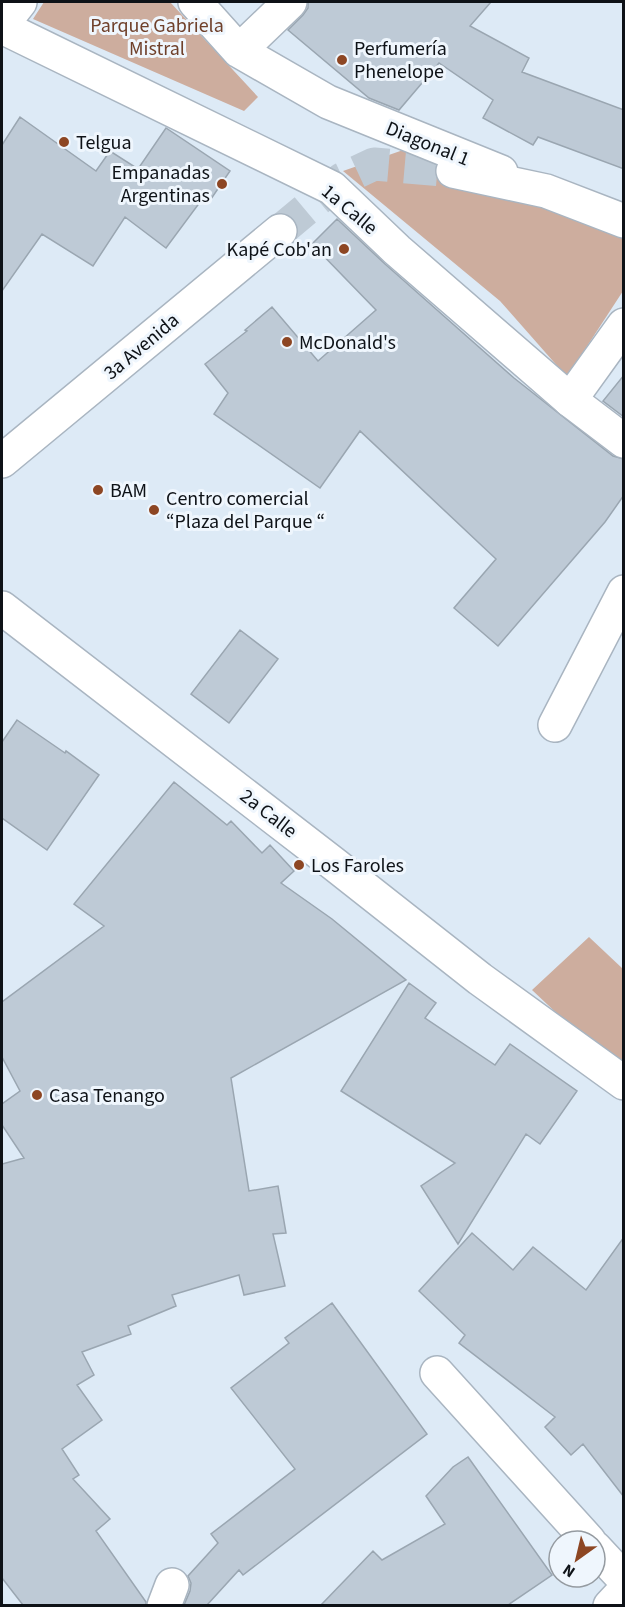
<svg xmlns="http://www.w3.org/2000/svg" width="625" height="1607" font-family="'Source Sans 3',sans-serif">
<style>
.green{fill:#cdad9e}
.building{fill:#becad6;stroke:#9aa6b1;stroke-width:1.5}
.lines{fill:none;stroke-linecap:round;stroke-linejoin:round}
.major-tunnel{stroke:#becad5;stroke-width:33;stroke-dasharray:33 16;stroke-linecap:butt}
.minor-casing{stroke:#a9b5c1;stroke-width:36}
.major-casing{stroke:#a9b5c1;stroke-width:36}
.minor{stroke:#fff;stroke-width:33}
.major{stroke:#fff;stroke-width:33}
.poi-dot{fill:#8d4623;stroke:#eff6fd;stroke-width:2}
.labels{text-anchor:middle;stroke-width:6;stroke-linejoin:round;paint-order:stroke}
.park-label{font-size:20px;fill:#6f402b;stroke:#eff6fd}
.poi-label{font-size:20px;fill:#0e1217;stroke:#eff6fd;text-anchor:start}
.street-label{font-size:20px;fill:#0e1217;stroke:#eff6fd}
</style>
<rect width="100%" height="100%" fill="#ddeaf6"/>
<path class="green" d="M 44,2 L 170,2 L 258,97 L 244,111 L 33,19 Z
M 406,149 L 623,233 L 623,291 L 567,377 L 500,301 L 343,171 Z
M 589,937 L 623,969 L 623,1066 L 581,1036 L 532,990 Z"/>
<path class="building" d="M 308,2 L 491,2 L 470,26 L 529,58 L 522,72 L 624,110 L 624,169 L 538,137 L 533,145 L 483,118 L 493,100 L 439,63 L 399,110 L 369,98 L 288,30 L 303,15 L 308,8 Z
M 20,117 L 96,171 L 110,151 L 138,169 L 166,128 L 230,171 L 209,202 L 203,198 L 166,248 L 125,217 L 93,266 L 42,234 L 2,291 L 2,145 Z
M 337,219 L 385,264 L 514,378 L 613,456 L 624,459 L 624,495 L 605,522 L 498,646 L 454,608 L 496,559 L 360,431 L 320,488 L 214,414 L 228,393 L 205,364 L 247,331 L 245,330 L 272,307 L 318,361 L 376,310 L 312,244 Z
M 624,375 L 624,417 L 603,401 Z
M 240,630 L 278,659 L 229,723 L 191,694 Z
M 17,720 L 65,753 L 66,751 L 99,775 L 47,850 L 2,818 L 2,742 Z
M 174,782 L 227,825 L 231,821 L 262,853 L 270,845 L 294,871 L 281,883 L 332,919 L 406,980 L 231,1078 L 249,1191 L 278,1186 L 286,1233 L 273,1234 L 285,1286 L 244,1295 L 239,1275 L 172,1295 L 176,1306 L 128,1326 L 131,1334 L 82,1352 L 94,1375 L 77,1385 L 102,1420 L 62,1449 L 79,1475 L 73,1479 L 110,1519 L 96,1531 L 146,1602 L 146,1605 L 23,1605 L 2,1578 L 2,1164 L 24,1158 L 2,1125 L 2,1104 L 20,1091 L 2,1057 L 2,1002 L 104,926 L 74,904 Z
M 409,983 L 436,1003 L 425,1018 L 495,1065 L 510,1044 L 577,1091 L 540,1144 L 526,1134 L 458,1244 L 421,1186 L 455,1163 L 341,1091 Z
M 472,1233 L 513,1270 L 533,1247 L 586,1290 L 624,1237 L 624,1497 L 583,1444 L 571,1455 L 545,1427 L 555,1417 L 459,1343 L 465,1335 L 419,1291 Z
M 332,1303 L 427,1434 L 243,1575 L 239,1570 L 207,1605 L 184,1605 L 190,1591 L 191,1583 L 188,1576 L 218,1543 L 211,1534 L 295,1469 L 231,1388 L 289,1343 L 285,1338 Z
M 468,1457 L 552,1575 L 508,1605 L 321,1605 L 373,1551 L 382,1560 L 445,1524 L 426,1496 L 453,1467 Z"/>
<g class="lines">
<path class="major-tunnel" d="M 280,231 L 342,179 L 374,164 L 453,171"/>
<g class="minor-casing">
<path id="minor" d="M 195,2 L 239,51 L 328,102 L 501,172
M 2,25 L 20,2
M 239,51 L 290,2
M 570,400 L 624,325
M 2,608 L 334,864 L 480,979 L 624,1083
M 555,725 L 624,592
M 437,1373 L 589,1541
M 595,1548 L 624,1579
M 164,1606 L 172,1585
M 610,1606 L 624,1591"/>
</g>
<g class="major-casing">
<path id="major" d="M 2,27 L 332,188 L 397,250 L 570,400 L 624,441
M 453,171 L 546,191 L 624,221
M 2,461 L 280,231"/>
</g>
<use href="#minor" class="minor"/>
<use href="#major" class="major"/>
</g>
<g class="poi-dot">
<circle cx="342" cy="60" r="6"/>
<circle cx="64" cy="142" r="6"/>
<circle cx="222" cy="184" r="6"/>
<circle cx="344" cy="249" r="6"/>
<circle cx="287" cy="342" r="6"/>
<circle cx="98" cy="490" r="6"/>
<circle cx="154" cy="510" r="6"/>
<circle cx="299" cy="865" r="6"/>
<circle cx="37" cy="1095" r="6"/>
</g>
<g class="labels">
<g class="park-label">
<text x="157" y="32">Parque Gabriela<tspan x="157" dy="23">Mistral</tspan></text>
</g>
<g class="poi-label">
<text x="354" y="55">Perfumería<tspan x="354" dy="23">Phenelope</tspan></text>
<text x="76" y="149">Telgua</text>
<text x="210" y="179" text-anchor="end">Empanadas<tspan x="210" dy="23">Argentinas</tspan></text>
<text x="332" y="256" text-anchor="end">Kapé Cob'an</text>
<text x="299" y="349">McDonald's</text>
<text x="110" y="497">BAM</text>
<text x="166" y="505">Centro comercial<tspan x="166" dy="23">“Plaza del Parque “</tspan></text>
<text x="311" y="872">Los Faroles</text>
<text x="49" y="1102">Casa Tenango</text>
</g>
<g class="street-label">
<text transform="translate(428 143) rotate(22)" y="7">Diagonal 1</text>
<text transform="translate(350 209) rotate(40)" y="7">1a Calle</text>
<text transform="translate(141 346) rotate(-40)" y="7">3a Avenida</text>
<text transform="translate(269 813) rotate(38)" y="7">2a Calle</text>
</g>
</g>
<rect width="625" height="1607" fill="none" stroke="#0e1217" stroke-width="6"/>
<g transform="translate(577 1559) rotate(214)"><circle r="28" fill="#eff6fd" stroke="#959ba1" stroke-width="1.5"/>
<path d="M0-4.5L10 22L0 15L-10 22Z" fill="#8d4623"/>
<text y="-9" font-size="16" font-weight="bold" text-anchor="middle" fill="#0e1217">N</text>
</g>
</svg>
